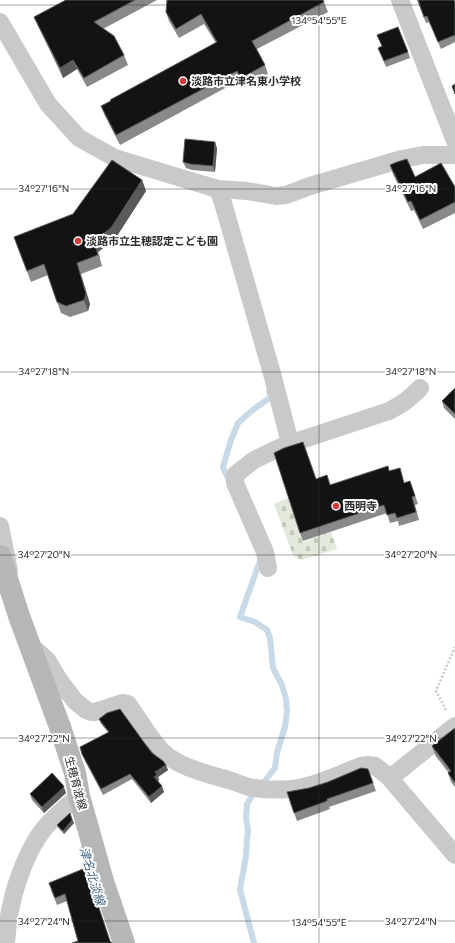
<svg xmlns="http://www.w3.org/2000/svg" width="455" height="943" font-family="Commissioner,'Noto Sans JP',sans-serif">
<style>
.cemetery{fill:url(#cemetery-stones)}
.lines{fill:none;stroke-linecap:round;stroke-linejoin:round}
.stream{stroke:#c8d9e7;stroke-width:6}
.path{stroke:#c9c9c9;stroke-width:2.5;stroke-dasharray:2 2;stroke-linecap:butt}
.minor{stroke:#c9c9c9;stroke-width:18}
.secondary{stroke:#b6b6b6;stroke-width:22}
.wall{fill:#898989}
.shaded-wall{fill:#5a5a5a}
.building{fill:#131313;stroke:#5a5a5a}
.ticks{fill:none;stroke:#2c2c2c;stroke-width:1;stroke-opacity:0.45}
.poi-dot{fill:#d63b3c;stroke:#fff;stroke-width:1.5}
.labels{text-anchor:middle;stroke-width:4;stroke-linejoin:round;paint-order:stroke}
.poi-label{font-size:11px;font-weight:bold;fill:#2c2c2c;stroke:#fff;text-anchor:start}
.street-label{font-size:11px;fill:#2c2c2c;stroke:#fff}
.water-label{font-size:12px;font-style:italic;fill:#416787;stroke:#fff}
.ticks-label{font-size:10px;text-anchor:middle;fill:#2c2c2c;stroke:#fff;stroke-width:4;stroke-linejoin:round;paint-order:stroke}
</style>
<defs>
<pattern id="cemetery-stones" width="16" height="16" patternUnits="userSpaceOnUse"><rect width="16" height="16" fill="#e1e9da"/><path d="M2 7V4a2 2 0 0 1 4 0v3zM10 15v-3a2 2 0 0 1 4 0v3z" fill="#c1c8bb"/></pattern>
</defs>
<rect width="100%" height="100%" fill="#fff"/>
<path class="cemetery" d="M 288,498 L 303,542 L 331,532 L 337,549 L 302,560 L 297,558 L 293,555 L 274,504 Z"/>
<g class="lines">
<path class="stream" d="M 230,483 L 223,467 L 231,440 L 238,423 L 254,409 L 271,397 L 269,391
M 261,786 L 275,768 L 277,752 L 285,727 L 287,711 L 286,699 L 282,685 L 273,668 L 270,638 L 267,630 L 255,622 L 240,617 L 261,558
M 83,849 L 86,865 L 93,886
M 254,943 L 240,890 L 246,856 L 247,839 L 248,830 L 246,818 L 247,804 L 255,791"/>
<path class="path" d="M 446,710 L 436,691 L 455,647"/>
<path class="minor" d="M 400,0 L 455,141
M 0,22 L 48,104 L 79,138 L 115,158 L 191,181 L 218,189 L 247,191 L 276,196 L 286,195 L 310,186 L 402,159 L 423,155 L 455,155
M 218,189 L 223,203 L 273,377 L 290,443
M 0,526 L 9,571
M 268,568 L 265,552 L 235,483 L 236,474 L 254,460 L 283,446 L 389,411 C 401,405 411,398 420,388
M 29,644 L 47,660 L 59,680 L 75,701 L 86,710 L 91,712 L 95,712 L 122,703 L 128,704 C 139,719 149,738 162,751 C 179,768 209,774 232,781 C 237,783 243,785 249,787 C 262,790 278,790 292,789 C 314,787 340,774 361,766 L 368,765 L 375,766 L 388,776 L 455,855
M 390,778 L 455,726
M 6,943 C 7,931 8,918 11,906 C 16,882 28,849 43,830 C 53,817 67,806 79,796"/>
<path class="secondary" d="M 0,556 L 19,616 L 60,727 L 75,773 L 79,796 L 103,881 L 124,943"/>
</g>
<path class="wall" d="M 66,0 L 157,0 L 103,29 L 124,55 L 128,65 L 87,87 L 77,69 L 63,78 L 38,26 L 34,17 Z
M 417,0 L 455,3 L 455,42 L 441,49 L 429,22 L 426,23 Z
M 324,2 L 328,12 L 257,49 L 265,65 L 268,74 L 244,87 L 240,80 L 120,145 L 105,116 L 101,106 L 216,43 L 204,24 L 179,38 L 169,21 L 166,12 Z
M 378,48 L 408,52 L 410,58 L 386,67 Z
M 217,148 L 215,172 L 192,170 L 186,168 L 183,162 Z
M 390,165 L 415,177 L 455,187 L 455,213 L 423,229 L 414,210 L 411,211 L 393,174 Z
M 142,180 L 146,191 L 115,239 L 98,252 L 102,266 L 81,274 L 90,304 L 88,311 L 70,317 L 61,313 L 48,275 L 31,282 L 14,237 L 73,214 Z
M 455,388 L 455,419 L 444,408 L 442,401 Z
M 389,471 L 413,489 L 418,504 L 415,505 L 419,520 L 399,526 L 398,521 L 390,523 L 387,513 L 303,541 L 300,533 L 316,479 L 330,485 Z
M 99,719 L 143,741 L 168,770 L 158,777 L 159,780 L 158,781 L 164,792 L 151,803 L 132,779 L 103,795 L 84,759 L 82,754 L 108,732 L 101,724 Z
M 455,728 L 455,787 L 451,782 L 448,773 L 448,772 L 435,755 L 432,746 Z
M 368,769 L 376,791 L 329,807 L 330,809 L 297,821 L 287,792 L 309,788 Z
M 63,785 L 66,793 L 44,813 L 32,800 L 30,794 Z
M 70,813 L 74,823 L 64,834 L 58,828 L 57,825 Z
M 83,869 L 110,941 L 78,941 L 67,901 L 57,905 L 51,890 Z"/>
<path class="shaded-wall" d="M 73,60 L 77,69 L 63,78 L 60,68 Z
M 215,142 L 217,148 L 215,172 L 213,166 Z
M 142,180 L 146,191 L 115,239 L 98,252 L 102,266 L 94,241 Z
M 77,263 L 90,304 L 88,311 L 84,300 Z
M 166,765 L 168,770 L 158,777 L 159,780 L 156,782 L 154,777 L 155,772 Z
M 63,785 L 66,793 L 44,813 L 42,807 Z
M 162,786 L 164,792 L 151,803 L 149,797 Z
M 72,820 L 74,823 L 64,834 L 63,831 Z"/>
<path class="building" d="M 66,0 L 135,0 L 94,22 L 114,36 L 124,55 L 84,78 L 73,60 L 60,68 L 34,17 Z
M 167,0 L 323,0 L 324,2 L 252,41 L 265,65 L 241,78 L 237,71 L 116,135 L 101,106 L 111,101 L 110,100 L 217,42 L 201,14 L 176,29 L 166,12 Z
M 418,0 L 454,0 L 455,3 L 455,35 L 438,42 L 427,16 L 424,17 Z
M 398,27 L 408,52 L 384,61 L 378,48 L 382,46 L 377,35 Z
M 455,84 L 455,94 L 452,86 Z
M 185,139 L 215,142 L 213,166 L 190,164 L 183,162 Z
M 407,159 L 415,177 L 441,163 L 455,187 L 455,202 L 420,220 L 411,201 L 408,202 L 390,165 L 397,162 Z
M 112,160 L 142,180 L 111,228 L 94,241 L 98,255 L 77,263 L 86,294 L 84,300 L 66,306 L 57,302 L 44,264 L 27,271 L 14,237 L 73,214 Z
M 455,388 L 455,414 L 442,401 Z
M 303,442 L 316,479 L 327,475 L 330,485 L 388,466 L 389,471 L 400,468 L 404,483 L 410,481 L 415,496 L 412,497 L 416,512 L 397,518 L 395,513 L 387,515 L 384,505 L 300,533 L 274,453 L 284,448 Z
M 120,709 L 143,741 L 152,753 L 163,761 L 166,765 L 155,772 L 157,775 L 154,777 L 162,786 L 149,797 L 130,774 L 101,789 L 82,754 L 80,747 L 109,732 L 99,719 L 107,713 Z
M 455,728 L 455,783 L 448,773 L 451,771 L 432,746 Z
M 361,768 L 368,769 L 373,783 L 327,799 L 327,801 L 294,813 L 287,792 L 309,788 L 328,782 Z
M 52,773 L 63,785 L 64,787 L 42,807 L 30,794 Z
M 70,813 L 72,820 L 63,831 L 57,825 Z
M 83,869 L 97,902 L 110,941 L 112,943 L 72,943 L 78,941 L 65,894 L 55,898 L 49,883 Z"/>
<path class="ticks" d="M 319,0 L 319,943M 0,5 L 455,5M 0,189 L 455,189M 0,372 L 455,372M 0,555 L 455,555M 0,738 L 455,738M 0,921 L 455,921"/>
<g class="poi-dot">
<circle cx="183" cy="81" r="4"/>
<circle cx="78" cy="241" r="4"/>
<circle cx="336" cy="506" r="4"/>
</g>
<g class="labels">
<g class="poi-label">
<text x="191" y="85">淡路市立津名東小学校</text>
<text x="86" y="245">淡路市立生穂認定こども園</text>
<text x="344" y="510">西明寺</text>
</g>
<g class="street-label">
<text transform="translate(76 783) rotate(75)" y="4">生穂育波線</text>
</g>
<g class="water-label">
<text transform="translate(92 876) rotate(73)" y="4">津名北淡線</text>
</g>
</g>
<g class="ticks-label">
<text x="319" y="24">134°54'55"E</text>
<text x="411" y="192">34°27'16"N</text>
<text x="44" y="192">34°27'16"N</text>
<text x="411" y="375">34°27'18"N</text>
<text x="44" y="375">34°27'18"N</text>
<text x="411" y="558">34°27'20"N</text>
<text x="44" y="558">34°27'20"N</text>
<text x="411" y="742">34°27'22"N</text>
<text x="44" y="742">34°27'22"N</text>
<text x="411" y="925">34°27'24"N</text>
<text x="44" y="925">34°27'24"N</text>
<text x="319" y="926">134°54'55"E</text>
</g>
</svg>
